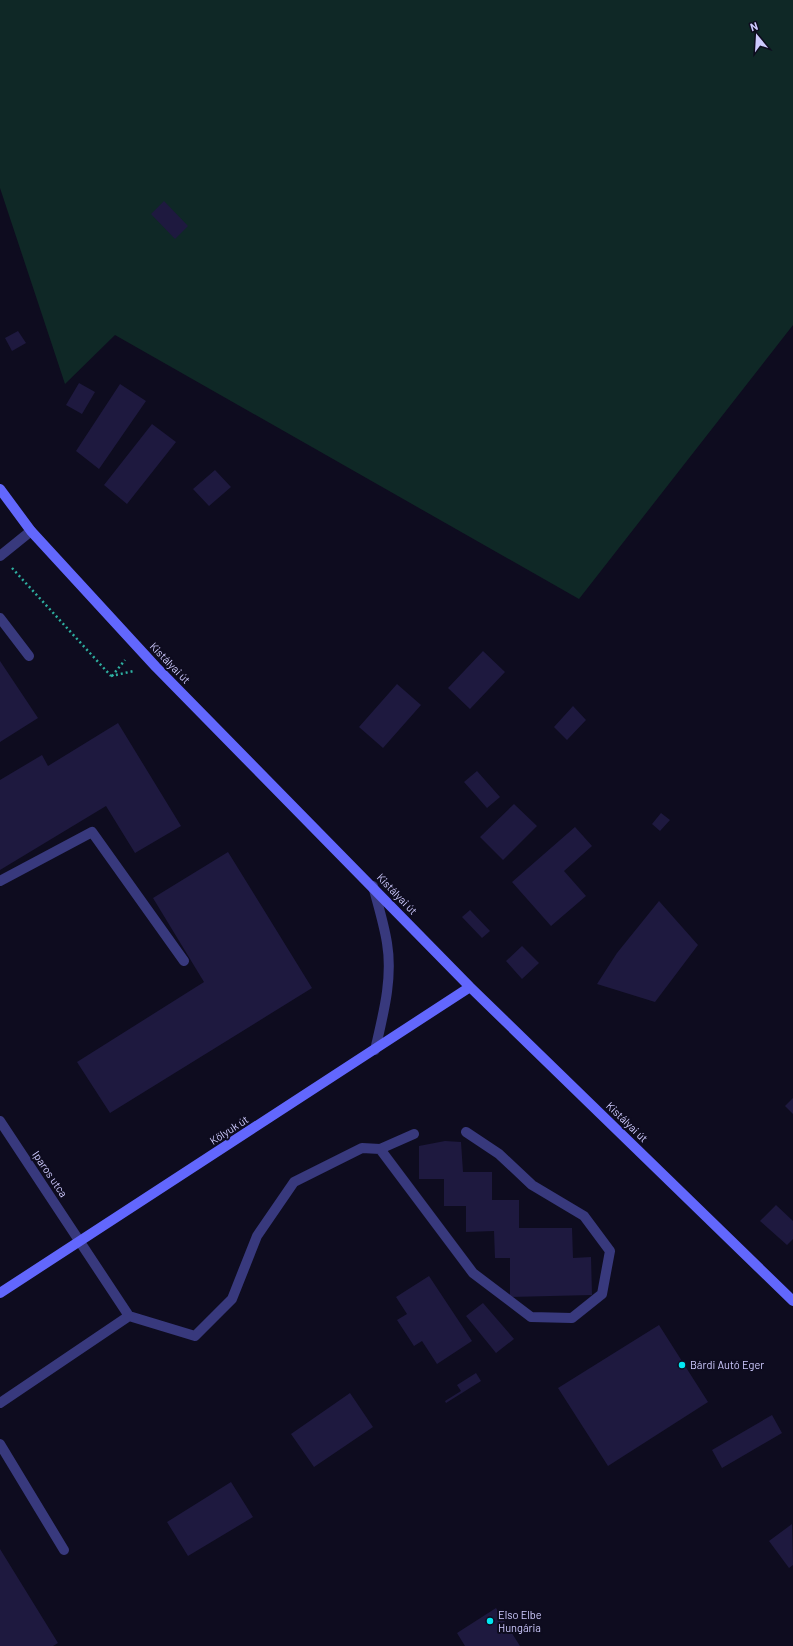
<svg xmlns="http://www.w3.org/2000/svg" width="793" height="1646" font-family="Barlow,sans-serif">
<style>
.green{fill:#0f2826}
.building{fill:#1e193f}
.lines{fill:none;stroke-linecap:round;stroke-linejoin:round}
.path{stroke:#2eafa0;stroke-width:2.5;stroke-dasharray:2 3;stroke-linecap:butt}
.lane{stroke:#38397d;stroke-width:10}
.secondary{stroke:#6267fd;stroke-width:10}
.poi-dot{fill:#02e7f2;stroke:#0e0c1f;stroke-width:1.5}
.labels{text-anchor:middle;stroke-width:4;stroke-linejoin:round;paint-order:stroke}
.street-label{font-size:11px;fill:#cecafe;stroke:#0e0c1f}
.poi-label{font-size:11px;fill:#cecafe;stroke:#0e0c1f;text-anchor:start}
</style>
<rect width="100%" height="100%" fill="#0e0c1f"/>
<path class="green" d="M 0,0 L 793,0 L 793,325 L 579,599 L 115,335 L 65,384 L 0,188 Z"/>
<path class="building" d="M 164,201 L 188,226 L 175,239 L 151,214 Z
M 18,331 L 26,343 L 12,351 L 5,338 Z
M 79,383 L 95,392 L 82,414 L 66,405 Z
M 120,384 L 146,401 L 99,469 L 76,451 Z
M 152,424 L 176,442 L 127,504 L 104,485 Z
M 215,470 L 231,487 L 209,506 L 193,489 Z
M 483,651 L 505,672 L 470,709 L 448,688 Z
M 0,661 L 38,718 L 0,742 Z
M 397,684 L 421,705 L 383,748 L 359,727 Z
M 573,706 L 586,720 L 567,740 L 554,727 Z
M 118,723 L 181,826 L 135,853 L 106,806 L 0,870 L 0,780 L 42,755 L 48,766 Z
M 477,771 L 500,797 L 487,808 L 464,782 Z
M 514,804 L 537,826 L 503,860 L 480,837 Z
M 661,813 L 670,820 L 660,831 L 652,824 Z
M 575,827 L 592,846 L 564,871 L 586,896 L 551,926 L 512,882 Z
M 228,852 L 312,988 L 110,1113 L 77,1062 L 204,982 L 153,898 Z
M 659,901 L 698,945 L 655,1002 L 597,984 L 617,953 Z
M 470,910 L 490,931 L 482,938 L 462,917 Z
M 522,946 L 539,963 L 522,979 L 506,961 Z
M 793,1098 L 793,1114 L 785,1106 Z
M 445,1141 L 461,1142 L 463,1172 L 492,1172 L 492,1200 L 519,1200 L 519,1228 L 572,1228 L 573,1258 L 591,1257 L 592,1295 L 510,1297 L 510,1258 L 495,1258 L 494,1231 L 466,1232 L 466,1206 L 444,1206 L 444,1179 L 419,1179 L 419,1146 Z
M 776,1205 L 793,1221 L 793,1239 L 787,1245 L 760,1221 Z
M 429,1276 L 472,1341 L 437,1364 L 422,1341 L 414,1346 L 397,1320 L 407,1314 L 396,1297 Z
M 483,1303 L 514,1339 L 496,1353 L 466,1316 Z
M 659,1325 L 708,1402 L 608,1466 L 558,1388 Z
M 476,1373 L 481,1381 L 446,1403 L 445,1401 L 461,1391 L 457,1385 Z
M 350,1393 L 373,1427 L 314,1467 L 291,1434 Z
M 772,1415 L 782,1433 L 722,1468 L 712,1450 Z
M 231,1482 L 253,1517 L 188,1556 L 167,1522 Z
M 792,1524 L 793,1565 L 789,1568 L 769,1541 Z
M 0,1549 L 58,1643 L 53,1646 L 0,1646 Z
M 496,1608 L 520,1646 L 465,1646 L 457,1633 Z"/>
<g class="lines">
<path class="path" d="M 12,568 L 111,676
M 111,676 L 134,671
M 112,676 L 125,660"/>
<path class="lane" d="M 0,556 L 31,531
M 0,618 L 29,656
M 0,881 L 92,832 L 184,961
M 373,886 C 378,905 384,924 387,943 C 393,979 383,1015 375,1050
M 0,1121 L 129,1316 L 195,1336 L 232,1299 L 257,1236 L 294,1182 L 362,1148 L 380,1149 L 473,1273 L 531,1317 L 572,1318 L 602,1294 L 610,1251 L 584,1216 L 532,1185 L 499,1154 L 466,1132
M 380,1149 L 414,1134
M 0,1403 L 129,1316
M 0,1444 L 64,1550"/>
<path class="secondary" d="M 0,489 L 31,531 L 156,667 L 470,987 L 793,1301
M 0,1293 L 470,987"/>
</g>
<g class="poi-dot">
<circle cx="682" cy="1365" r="4"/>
<circle cx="490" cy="1621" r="4"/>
</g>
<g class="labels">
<g class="street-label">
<text transform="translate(170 663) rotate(46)" y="4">Kistályai út</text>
<text transform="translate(397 894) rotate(46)" y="4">Kistályai út</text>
<text transform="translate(627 1122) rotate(44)" y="4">Kistályai út</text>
<text transform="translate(229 1130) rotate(-33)" y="4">Kőlyuk út</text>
<text transform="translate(50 1174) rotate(56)" y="4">Iparos utca</text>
</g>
<g class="poi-label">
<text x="690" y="1369">Bárdi Autó Eger</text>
<text x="498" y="1619">Elso Elbe<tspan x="498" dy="13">Hungária</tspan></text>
</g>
</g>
<g transform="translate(757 36) rotate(342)" stroke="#0e0c1f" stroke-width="3" paint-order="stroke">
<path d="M0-3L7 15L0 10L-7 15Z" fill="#cecafe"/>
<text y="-6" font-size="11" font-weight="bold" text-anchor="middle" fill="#cecafe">N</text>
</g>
</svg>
